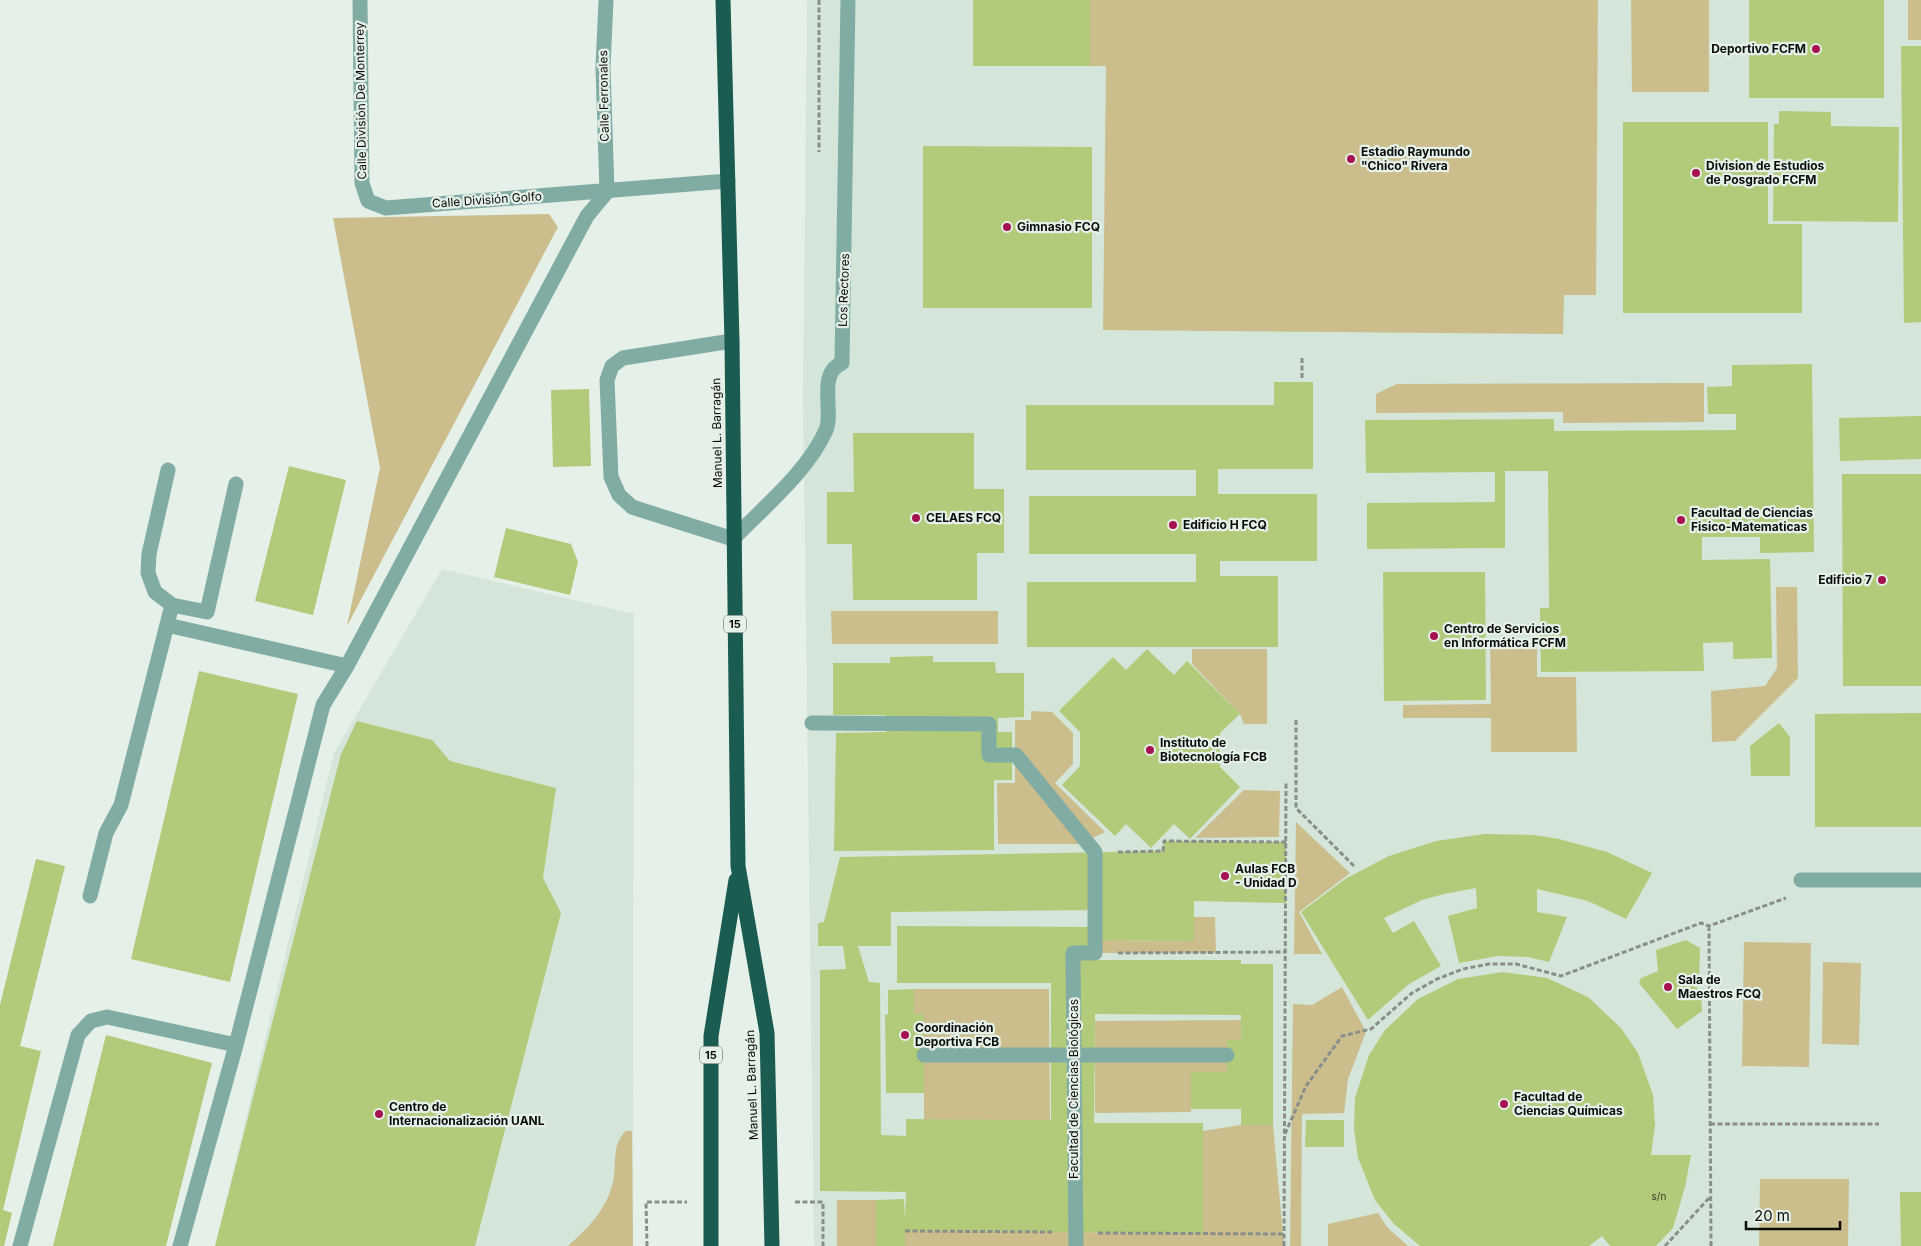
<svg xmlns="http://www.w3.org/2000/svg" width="1921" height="1246" font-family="Inter,sans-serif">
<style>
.built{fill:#d4e6d9}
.green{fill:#cbbd8c}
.building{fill:#b1cb7a;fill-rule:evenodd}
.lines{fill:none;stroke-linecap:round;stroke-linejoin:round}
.path{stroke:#888f8a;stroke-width:3;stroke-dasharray:5 2.5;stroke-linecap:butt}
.lane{stroke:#80aca4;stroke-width:15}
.street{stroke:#80aca4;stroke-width:15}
.highway{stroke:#1a5b52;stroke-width:15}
.poi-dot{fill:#a6124f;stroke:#e5f0e8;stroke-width:2}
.labels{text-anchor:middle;stroke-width:4.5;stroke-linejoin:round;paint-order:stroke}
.number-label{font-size:10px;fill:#343c27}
.shield{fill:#e5f0e8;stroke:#4c514d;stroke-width:1}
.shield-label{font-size:11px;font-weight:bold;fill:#0a0d0b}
.poi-label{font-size:12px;font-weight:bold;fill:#0a0d0b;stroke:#e5f0e8;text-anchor:start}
.street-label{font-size:12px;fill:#0a0d0b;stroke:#e5f0e8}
</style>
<rect width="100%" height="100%" fill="#e5f0e8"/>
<path class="built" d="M 807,0 L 1921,0 L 1921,1246 L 814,1246 L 803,399 Z
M 442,569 L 634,614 L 633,1246 L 215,1246 L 334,753 Z"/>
<path class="green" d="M 978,0 L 1598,0 L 1596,295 L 1564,295 L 1563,334 L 1103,330 L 1106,66 L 978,65 Z
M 1631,0 L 1709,0 L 1709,92 L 1632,92 Z
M 1908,0 L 1921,0 L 1921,40 L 1908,40 Z
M 549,214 L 558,227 L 347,626 L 380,468 L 333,218 Z
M 1704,383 L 1704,422 L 1563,423 L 1563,412 L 1376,413 L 1376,394 L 1397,384 Z
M 1776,587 L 1797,587 L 1798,678 L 1735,741 L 1712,742 L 1711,691 L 1765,686 L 1777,668 Z
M 831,611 L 998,611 L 998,644 L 832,644 Z
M 1192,649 L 1267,649 L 1267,724 L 1244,724 L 1240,714 L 1192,664 Z
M 1490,649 L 1537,649 L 1537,677 L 1576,677 L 1577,752 L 1491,752 L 1491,718 L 1403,718 L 1403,705 L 1491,704 Z
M 1031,711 L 1052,712 L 1073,733 L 1073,764 L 1055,783 L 1105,832 L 1080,844 L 998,844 L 997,783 L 1015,783 L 1015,720 L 1031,720 Z
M 1244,790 L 1280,791 L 1279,837 L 1195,838 Z
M 1296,822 L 1350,873 L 1299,912 L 1322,954 L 1294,954 Z
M 1194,917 L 1215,917 L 1216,953 L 1095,953 L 1095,940 L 1194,941 Z
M 1744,942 L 1811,943 L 1809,1067 L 1742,1066 Z
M 1823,962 L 1861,963 L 1859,1045 L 1822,1044 Z
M 1342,987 L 1366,1032 L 1348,1079 L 1344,1113 L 1302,1114 L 1301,1246 L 1290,1246 L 1293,1004 L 1312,1005 Z
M 914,989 L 1049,989 L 1050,1121 L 924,1121 L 924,1015 L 914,1014 Z
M 1241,1020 L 1241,1040 L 1227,1041 L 1227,1072 L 1191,1072 L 1191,1112 L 1095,1113 L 1095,1021 Z
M 1241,1125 L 1273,1125 L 1284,1246 L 905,1246 L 905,1231 L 1203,1233 L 1203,1131 Z
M 626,1131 L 632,1131 L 633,1246 L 568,1246 C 587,1229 605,1211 612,1186 C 618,1166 610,1146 626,1131 Z
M 1760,1179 L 1849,1179 L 1848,1246 L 1759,1246 Z
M 837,1200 L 876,1200 L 876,1246 L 837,1246 Z
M 1378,1213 L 1387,1227 L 1408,1246 L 1328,1246 L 1328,1224 Z"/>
<path class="building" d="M 973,0 L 1090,0 L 1090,66 L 973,66 Z
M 1749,0 L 1884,0 L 1884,98 L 1749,98 Z
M 1901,46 L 1921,46 L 1921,322 L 1904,323 Z
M 1779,111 L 1831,112 L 1831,126 L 1899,127 L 1898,222 L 1773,221 L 1774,124 L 1779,124 Z
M 1623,122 L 1768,122 L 1768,224 L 1802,224 L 1802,313 L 1623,313 Z
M 923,146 L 1092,147 L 1092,308 L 923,308 Z
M 1812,364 L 1814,552 L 1760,553 L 1760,537 L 1702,537 L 1702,560 L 1770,559 L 1772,658 L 1733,659 L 1733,642 L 1703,643 L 1704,671 L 1541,672 L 1540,608 L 1549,608 L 1548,471 L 1505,471 L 1505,548 L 1367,549 L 1367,503 L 1495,502 L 1495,472 L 1366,473 L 1365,420 L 1554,419 L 1554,431 L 1736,430 L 1736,414 L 1708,414 L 1707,387 L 1732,386 L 1732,365 Z
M 1274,382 L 1313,382 L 1313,469 L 1218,469 L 1218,494 L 1317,494 L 1317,561 L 1220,561 L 1220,576 L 1278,576 L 1278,647 L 1027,647 L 1027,582 L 1196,582 L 1196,554 L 1029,554 L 1029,496 L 1196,496 L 1196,470 L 1026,470 L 1026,405 L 1274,405 Z
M 589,389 L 591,466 L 553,467 L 551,390 Z
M 1921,416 L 1921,459 L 1840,461 L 1839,418 Z
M 853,433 L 974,433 L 974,489 L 1004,489 L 1004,553 L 977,553 L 977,600 L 853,600 L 852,544 L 827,544 L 827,492 L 854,492 Z
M 289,466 L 346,480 L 313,615 L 255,601 Z
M 1842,474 L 1921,474 L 1921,686 L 1843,686 Z
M 506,528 L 571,544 L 578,562 L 570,595 L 494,577 Z
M 1383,572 L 1485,572 L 1486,700 L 1384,701 Z
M 1147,649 L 1174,675 L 1187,661 L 1240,714 L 1220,733 L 1220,767 L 1240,787 L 1190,839 L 1174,824 L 1151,848 L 1126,824 L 1115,836 L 1062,785 L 1080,766 L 1080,732 L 1059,711 L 1113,657 L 1126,670 Z
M 933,656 L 933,662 L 995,662 L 996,673 L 1024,673 L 1024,717 L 998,718 L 998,732 L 1012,732 L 1012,780 L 994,780 L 994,850 L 834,851 L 836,733 L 886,732 L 886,725 L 885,715 L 833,715 L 833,663 L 890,663 L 890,657 Z
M 199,671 L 298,694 L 230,982 L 131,959 Z
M 1921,713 L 1921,827 L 1815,827 L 1815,714 Z
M 357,721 L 432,740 L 450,761 L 556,788 L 543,878 L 561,913 L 475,1246 L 215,1246 L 341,754 Z
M 1779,723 L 1790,737 L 1790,776 L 1751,776 L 1750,746 Z
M 1485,834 L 1535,835 L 1559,839 L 1607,852 L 1652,873 L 1626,919 L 1588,901 L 1537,889 L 1537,912 L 1567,917 L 1549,962 L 1528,957 L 1498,956 L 1459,963 L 1448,916 L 1477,908 L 1476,888 L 1444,894 L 1422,900 L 1384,918 L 1393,933 L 1414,921 L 1441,966 L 1409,984 L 1368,1020 L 1301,912 L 1345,879 L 1389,856 L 1436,841 Z
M 1164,841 L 1286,842 L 1286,903 L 1194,901 L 1194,941 L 1095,940 L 1095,960 L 1241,960 L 1241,964 L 1273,964 L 1273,1125 L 1241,1125 L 1241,1109 L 1191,1109 L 1191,1072 L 1227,1072 L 1227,1040 L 1241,1040 L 1241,1015 L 1095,1014 L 1094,1123 L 1203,1123 L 1203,1233 L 905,1231 L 905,1246 L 876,1246 L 876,1200 L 904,1199 L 905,1219 L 906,1192 L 820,1191 L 820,970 L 846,969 L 843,946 L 818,946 L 818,923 L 824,922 L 840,857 L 1163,851 ZM 1095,910 L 1095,927 L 897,926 L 897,983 L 1051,983 L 1051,1120 L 906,1119 L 906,1136 L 881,1135 L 880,983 L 869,982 L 858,946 L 891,946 L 891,912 Z
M 36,859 L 65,866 L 20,1046 L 41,1051 L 3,1210 L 12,1213 L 4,1246 L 0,1246 L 0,1005 Z
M 1686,940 L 1700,948 L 1699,979 L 1686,978 L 1685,982 L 1701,990 L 1702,1011 L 1677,1029 L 1639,983 L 1641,978 L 1658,971 L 1656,950 Z
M 1503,972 L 1547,978 L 1588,997 L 1621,1028 L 1638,1053 L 1653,1095 L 1655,1125 L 1651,1155 L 1691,1155 L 1685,1187 L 1673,1228 L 1656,1246 L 1610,1246 L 1602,1236 L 1589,1246 L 1420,1246 L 1394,1224 L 1375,1200 L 1358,1158 L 1354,1129 L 1355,1098 L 1369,1055 L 1385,1030 L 1418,999 L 1458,979 Z
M 914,989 L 914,1014 L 924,1014 L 924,1093 L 886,1093 L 885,1014 L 888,1015 L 888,990 Z
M 106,1035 L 212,1063 L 166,1246 L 53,1246 Z
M 1306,1120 L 1344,1120 L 1344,1147 L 1305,1147 Z
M 1900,1192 L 1921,1192 L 1921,1246 L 1901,1246 Z"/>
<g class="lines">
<path class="path" d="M 819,0 L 819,152
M 1302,358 L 1302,378
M 1296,720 L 1296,808 L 1354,866
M 1118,852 L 1163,851 L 1164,841 L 1286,842
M 1709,926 L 1711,1246
M 1118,953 L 1285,952
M 1710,1124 L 1879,1124
M 1285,1134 L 1306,1086 L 1342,1036 L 1371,1029 L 1412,993 L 1437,979 L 1463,969 L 1489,964 L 1516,964 L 1561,976 L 1701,923 L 1709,926 L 1786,898
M 795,1202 L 823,1202 L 823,1246
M 905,1231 L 1052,1232
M 1098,1233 L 1284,1234
M 647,1246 L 646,1202 L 687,1202
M 1284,1246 L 1286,781
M 1665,1246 L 1710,1197"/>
<path class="lane" d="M 732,341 L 623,358 L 612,366 L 607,380 L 611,477 L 619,495 L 632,507 L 733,539
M 168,470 L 149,554 L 148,573 L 155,592 L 172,605 L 207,612 L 236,484
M 167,625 L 347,666
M 90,896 L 106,833 L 121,805 L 172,605
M 20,1246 L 78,1035 L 91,1021 L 107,1017 L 236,1045
M 180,1246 L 236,1045 L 323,705 L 347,666 L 587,216 L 607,192"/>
<path class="street" d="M 360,0 L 362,183 L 368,201 L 386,208 L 728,181
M 606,0 L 603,67 L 607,192
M 733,539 C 764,507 808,471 826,430 C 834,411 817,373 842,363 L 848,0
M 812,723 L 989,724 L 989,755 L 1016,755 L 1095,852 L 1095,953 L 1073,953 L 1076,1246
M 1801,880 L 1921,880
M 924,1055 L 1227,1055"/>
<path class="highway" d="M 723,0 L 732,341 L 738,866 L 767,1033 L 772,1246
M 711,1246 L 711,1036 L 736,880"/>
</g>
<g class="poi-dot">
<circle cx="1816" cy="49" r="5"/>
<circle cx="1351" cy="159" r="5"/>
<circle cx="1696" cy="173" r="5"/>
<circle cx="1007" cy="227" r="5"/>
<circle cx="916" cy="518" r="5"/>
<circle cx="1681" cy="520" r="5"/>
<circle cx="1173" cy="525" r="5"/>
<circle cx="1882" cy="580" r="5"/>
<circle cx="1434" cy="636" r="5"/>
<circle cx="1150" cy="750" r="5"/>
<circle cx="1225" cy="876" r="5"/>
<circle cx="1668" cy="987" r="5"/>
<circle cx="905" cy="1035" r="5"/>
<circle cx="1504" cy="1104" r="5"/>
<circle cx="379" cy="1114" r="5"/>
</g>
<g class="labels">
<g class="number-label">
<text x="1659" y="1200">s/n</text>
</g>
<g class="shield">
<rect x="724" y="615.5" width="22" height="17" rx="4"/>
<rect x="700" y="1046.5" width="22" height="17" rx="4"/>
</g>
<g class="shield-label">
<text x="735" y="628">15</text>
<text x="711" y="1059">15</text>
</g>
<g class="poi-label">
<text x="1806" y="53" text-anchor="end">Deportivo FCFM</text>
<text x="1361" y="156">Estadio Raymundo<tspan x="1361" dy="14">"Chico" Rivera</tspan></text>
<text x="1706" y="170">Division de Estudios<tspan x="1706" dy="14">de Posgrado FCFM</tspan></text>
<text x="1017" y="231">Gimnasio FCQ</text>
<text x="1691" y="517">Facultad de Ciencias<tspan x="1691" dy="14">Fisico-Matematicas</tspan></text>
<text x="926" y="522">CELAES FCQ</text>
<text x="1183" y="529">Edificio H FCQ</text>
<text x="1872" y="584" text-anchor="end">Edificio 7</text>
<text x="1444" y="633">Centro de Servicios<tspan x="1444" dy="14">en Informática FCFM</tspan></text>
<text x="1160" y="747">Instituto de<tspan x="1160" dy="14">Biotecnología FCB</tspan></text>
<text x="1235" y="873">Aulas FCB<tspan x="1235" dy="14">- Unidad D</tspan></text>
<text x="1678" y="984">Sala de<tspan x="1678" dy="14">Maestros FCQ</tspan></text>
<text x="915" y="1032">Coordinación<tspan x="915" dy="14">Deportiva FCB</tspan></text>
<text x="1514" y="1101">Facultad de<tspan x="1514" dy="14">Ciencias Químicas</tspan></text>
<text x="389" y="1111">Centro de<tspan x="389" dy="14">Internacionalización UANL</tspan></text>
</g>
<g class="street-label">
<text transform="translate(604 96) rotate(-91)" y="4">Calle Ferronales</text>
<text transform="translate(361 101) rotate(-91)" y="4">Calle División De Monterrey</text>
<text transform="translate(487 200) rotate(-4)" y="4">Calle División Golfo</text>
<text transform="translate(844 290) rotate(-88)" y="4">Los Rectores</text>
<text transform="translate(717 433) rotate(-91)" y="4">Manuel L. Barragán</text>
<text transform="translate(752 1085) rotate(-92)" y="4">Manuel L. Barragán</text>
<text transform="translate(1074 1089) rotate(-90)" y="4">Facultad de Ciencias Biológicas</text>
</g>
</g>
<path d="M1746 1221v8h94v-8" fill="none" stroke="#0a0d0b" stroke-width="2.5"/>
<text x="1754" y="1221" font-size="15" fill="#0a0d0b" stroke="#e5f0e8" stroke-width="4" paint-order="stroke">20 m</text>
</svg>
